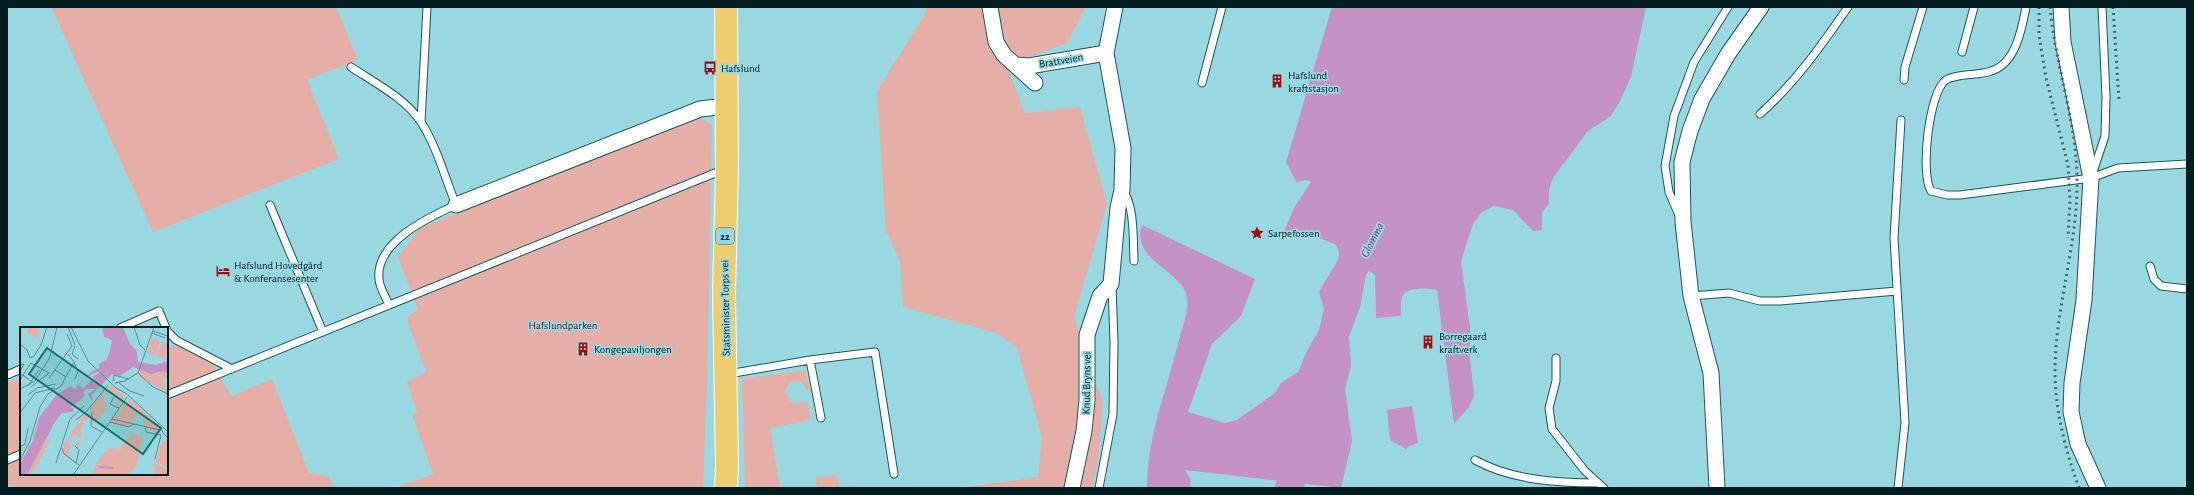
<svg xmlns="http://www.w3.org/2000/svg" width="2194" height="495" font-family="'Alegreya Sans',sans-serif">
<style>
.green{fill:#e5afa7}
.water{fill:#c593c3}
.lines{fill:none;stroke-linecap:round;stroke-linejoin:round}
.river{stroke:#c593c3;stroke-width:28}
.service-casing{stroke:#175961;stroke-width:9}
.minor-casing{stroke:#175961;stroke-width:17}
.trunk-casing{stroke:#fff;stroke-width:24}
.service{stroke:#fff;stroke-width:7}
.minor{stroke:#fff;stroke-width:15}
.trunk{stroke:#eecc70;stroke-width:22}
.rail{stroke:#41696f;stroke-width:3;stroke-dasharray:2 4;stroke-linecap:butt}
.labels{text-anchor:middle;stroke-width:3.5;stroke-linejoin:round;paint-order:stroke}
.shield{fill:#99d8e1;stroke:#31555b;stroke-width:1}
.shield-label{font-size:10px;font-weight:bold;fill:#041d21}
.street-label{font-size:11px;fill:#041d21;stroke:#99d8e1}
.poi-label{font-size:11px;fill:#041d21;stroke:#99d8e1;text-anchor:start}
.park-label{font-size:11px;fill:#66120e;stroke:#99d8e1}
.water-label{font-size:12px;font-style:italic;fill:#773a76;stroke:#99d8e1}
.inset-river{fill:none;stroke:#c593c3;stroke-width:2}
.inset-road{fill:none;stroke:#5d8d94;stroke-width:1}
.view{fill:#0f766e;fill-opacity:0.15;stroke:#0f766e;stroke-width:2}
.inset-edge{fill:none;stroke:#041d21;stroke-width:2}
</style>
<rect width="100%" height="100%" fill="#99d8e1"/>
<path class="green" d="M 51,7 L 336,7 L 358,60 L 307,80 L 339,159 L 153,232 Z
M 926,7 L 1086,7 L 1067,43 L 1007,66 L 1025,113 L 1080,107 L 1107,204 L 1074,317 L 1103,403 L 1098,460 L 1092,488 L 960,488 L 1038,477 L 1042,438 L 1017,348 L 997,333 L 903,307 L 900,261 L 886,231 L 877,91 L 925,14 Z
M 692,119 L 703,119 L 712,125 L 707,386 L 703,488 L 394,488 L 433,474 L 412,415 L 417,412 L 407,382 L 426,372 L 408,323 L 408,316 L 418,310 L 398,257 L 420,228 Z
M 175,345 L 211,360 L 231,396 L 272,379 L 309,473 L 329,476 L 334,488 L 21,488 L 7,485 L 7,383 L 21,378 L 21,474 L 167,474 L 167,348 Z
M 805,370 L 811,391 L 806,391 L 804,384 L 798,381 L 790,383 L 785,390 L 792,403 L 808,402 L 810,420 L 770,428 L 780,488 L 745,488 L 742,379 Z
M 837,475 L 840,488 L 817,488 L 816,478 Z"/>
<path class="water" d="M 1332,7 L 1646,7 L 1631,77 L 1620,101 L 1611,116 L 1588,131 L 1553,178 L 1549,189 L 1549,204 L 1542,212 L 1542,230 L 1533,231 L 1513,210 L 1494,206 L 1482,212 L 1473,224 L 1461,261 L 1470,328 L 1470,358 L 1474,396 L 1469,407 L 1454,424 L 1437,290 C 1429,288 1406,286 1402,297 C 1400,302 1401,310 1401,316 L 1376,318 L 1375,275 L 1369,271 L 1366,275 L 1360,307 L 1349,337 L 1351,365 L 1345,389 L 1352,441 L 1341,488 L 1185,470 L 1191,480 L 1190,488 L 1147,488 C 1147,437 1167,389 1179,340 C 1182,327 1189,312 1187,298 C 1184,271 1130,261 1142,225 L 1255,279 L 1241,316 L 1212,344 L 1188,412 L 1225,423 L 1237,420 L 1275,393 L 1281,383 L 1298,372 L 1307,351 L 1319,330 L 1324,309 L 1319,292 C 1323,283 1340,261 1339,253 C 1339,250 1337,247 1335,244 L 1310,235 L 1298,239 L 1283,234 L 1294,208 L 1311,182 L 1307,180 L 1296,182 L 1286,162 Z
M 1412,406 L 1418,443 L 1409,446 L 1406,449 L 1390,440 L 1387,410 Z"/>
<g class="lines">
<path class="river" d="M 1289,488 L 1301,447"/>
<g class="service-casing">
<path id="service" d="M 2026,7 C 2022,28 2016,64 1991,71 C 1987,73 1981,73 1976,74 C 1967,75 1954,75 1946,80 C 1929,91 1920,174 1931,191 L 1947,195 L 1960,195 L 2091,178 L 2118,168 L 2187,164
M 1962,52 L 1974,7
M 351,67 C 375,83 405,98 421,122 C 437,147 445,178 456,205 C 429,217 375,242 379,279 C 379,287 386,297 389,305
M 1904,80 L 1905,67 L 1923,7
M 1202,83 L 1222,7
M 1760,114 C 1795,83 1821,46 1848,7
M 421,122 L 427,7
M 2093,172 L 2105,136 L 2106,97 L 2102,7
M 1122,190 C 1135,203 1133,242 1134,261
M 270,205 L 323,332
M 1678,213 L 1669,192 L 1665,166 L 1674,116 L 1694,62 L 1728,7
M 2150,266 L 2154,279 L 2161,286 L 2187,289
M 1691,296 L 1729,293 L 1760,301 L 1780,301 L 1897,291
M 120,328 L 159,311 L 166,328
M 167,331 L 176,340 L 232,369
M 1556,358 L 1556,381 L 1549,408 L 1552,429 L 1585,471 L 1604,488
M 810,360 L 821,418
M 728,374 L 810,360 L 875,352 L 894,474
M 7,375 L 21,369
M 167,395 L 725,169
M 7,460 L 21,454
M 1475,460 C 1511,480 1557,483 1598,483
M 1099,488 L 1113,414 L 1114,342 L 1112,286
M 1898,488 L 1905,423 L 1894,238 L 1901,120"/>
</g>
<g class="minor-casing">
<path id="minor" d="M 990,7 L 996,42 L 1004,55 L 1035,83
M 2061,7 L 2063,42 L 2091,178 L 2084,300 L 2072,383 L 2071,412 L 2078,444 L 2098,488
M 1016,65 L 1029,66 L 1106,53
M 456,205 L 690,113 L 700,109 L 727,106
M 1072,488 L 1084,431 L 1087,400 L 1087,335 L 1100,296 L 1111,284 L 1118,208 L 1122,190 L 1123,148 L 1106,53 L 1115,7
M 1717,488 L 1711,373 L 1691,296 L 1683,222 L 1682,162 L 1690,131 L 1702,99 L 1728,54 L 1761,7"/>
</g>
<g class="trunk-casing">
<path id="trunk" d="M 726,488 L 727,466 L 724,294 L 727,168 L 726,7"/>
</g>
<use href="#service" class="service"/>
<use href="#minor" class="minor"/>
<use href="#trunk" class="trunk"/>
<path class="rail" d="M 2039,7 L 2039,35 L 2046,78 L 2068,165 L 2070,200 L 2068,238
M 2050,7 C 2055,65 2077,122 2077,180 C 2078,246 2054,310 2055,376 C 2056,414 2066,452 2079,488
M 2113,7 L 2119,101"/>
</g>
<defs>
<g id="bus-bare" transform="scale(1.08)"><path d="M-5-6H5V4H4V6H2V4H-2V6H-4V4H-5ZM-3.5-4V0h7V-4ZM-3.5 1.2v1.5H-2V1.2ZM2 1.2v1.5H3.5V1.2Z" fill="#a30b0e" stroke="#99d8e1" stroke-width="2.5" paint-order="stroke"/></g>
<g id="building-bare" transform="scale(1.08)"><path d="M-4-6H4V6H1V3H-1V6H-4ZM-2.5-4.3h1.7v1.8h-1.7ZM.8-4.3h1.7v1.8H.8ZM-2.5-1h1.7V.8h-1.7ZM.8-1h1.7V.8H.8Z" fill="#a30b0e" stroke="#99d8e1" stroke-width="2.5" paint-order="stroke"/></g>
<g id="sight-bare" transform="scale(1.08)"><path d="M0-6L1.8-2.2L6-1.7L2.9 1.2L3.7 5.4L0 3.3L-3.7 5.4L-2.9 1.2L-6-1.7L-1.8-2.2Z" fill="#a30b0e" stroke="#99d8e1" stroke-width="2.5" paint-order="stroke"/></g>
<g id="hotel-bare" transform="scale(1.08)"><path d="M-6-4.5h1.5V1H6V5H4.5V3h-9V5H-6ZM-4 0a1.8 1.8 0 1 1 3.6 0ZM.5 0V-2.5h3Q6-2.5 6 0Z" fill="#a30b0e" stroke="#99d8e1" stroke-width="2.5" paint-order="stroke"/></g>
</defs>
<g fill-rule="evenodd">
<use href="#bus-bare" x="710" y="68"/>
<use href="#building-bare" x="1277" y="81"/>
<use href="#sight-bare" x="1257" y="233"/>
<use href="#hotel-bare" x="223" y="271"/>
<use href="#building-bare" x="1428" y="342"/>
<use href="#building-bare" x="583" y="349"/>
</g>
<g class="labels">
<rect class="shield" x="716" y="228" width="18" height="16" rx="3"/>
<g class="shield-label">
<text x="725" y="240">22</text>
</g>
<g class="street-label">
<text transform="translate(1061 60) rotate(-10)" y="4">Brattveien</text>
<text transform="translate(725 308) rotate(-91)" y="4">Statsminister Torps vei</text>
<text transform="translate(1086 383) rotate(-89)" y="4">Knud Bryns vei</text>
</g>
<g class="poi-label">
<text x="721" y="72">Hafslund</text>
<text x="1288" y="79">Hafslund<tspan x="1288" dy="13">kraftstasjon</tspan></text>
<text x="1268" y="237">Sarpefossen</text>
<text x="234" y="269">Hafslund Hovedgård<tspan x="234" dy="13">&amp; Konferansesenter</tspan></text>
<text x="1439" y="340">Borregaard<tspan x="1439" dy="13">kraftverk</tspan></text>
<text x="594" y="353">Kongepaviljongen</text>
</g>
<g class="park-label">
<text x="563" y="329">Hafslundparken</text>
</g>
<g class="water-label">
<text transform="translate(1372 240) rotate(-63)" y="4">Glomma</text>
</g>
</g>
<g transform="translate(20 327)">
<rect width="148" height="148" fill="#99d8e1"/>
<path d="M 8,0 L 19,2 L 18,12 L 7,6 ZM 132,11 L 140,14 L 135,28 L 127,26 ZM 142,15 L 148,17 L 146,33 L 136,29 ZM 119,41 L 134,48 L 144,44 L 148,46 L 148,50 L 142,51 L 148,66 L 120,50 ZM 91,58 L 103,68 L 104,71 L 98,80 L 95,78 L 101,71 L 86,64 L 85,66 L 83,72 L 87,78 L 85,83 L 81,90 L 72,96 L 71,91 L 65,93 L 61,101 L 61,109 L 58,122 L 55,119 L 60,111 L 54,107 L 48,115 L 51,120 L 48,127 L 55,135 L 44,127 L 44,117 L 64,88 L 73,87 L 71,82 L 73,76 ZM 109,72 L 123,82 L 141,102 L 141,107 L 126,102 L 123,97 L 124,88 L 118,87 L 109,100 L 91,95 ZM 111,106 L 123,109 L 117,138 L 107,148 L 72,148 L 75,139 L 88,121 L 103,124 L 100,122 L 102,116 L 105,116 ZM 28,110 L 30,112 L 16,141 L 10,148 L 5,148 ZM 148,113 L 148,141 L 135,135 L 142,115 ZM 134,136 L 148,142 L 148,148 L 135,148 Z" fill="#e5afa7"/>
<path d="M 82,0 L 103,0 L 110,17 L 117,24 L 118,35 L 136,38 L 148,34 L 148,46 L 144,44 L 131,47 L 113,40 L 100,49 L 92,47 L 72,68 L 72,74 L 68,67 L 76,62 L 66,62 L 63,65 L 65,68 L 62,72 L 51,80 L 54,82 L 53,85 L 42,86 L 35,95 L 8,146 L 0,148 L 0,137 L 13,113 L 19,91 L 37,67 L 51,59 L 55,62 L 63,52 L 59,59 L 63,60 L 62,63 L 71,53 L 79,59 L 72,50 L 79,46 L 81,43 L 67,50 L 70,45 L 79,41 L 79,37 L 87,32 L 90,24 L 92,13 L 84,10 Z" fill="#c593c3"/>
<path class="inset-river" d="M 79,140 L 94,141"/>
<path class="inset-road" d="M 48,0 L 55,18M 51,0 L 68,34 L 96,61 L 107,67M 114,0 L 120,18 L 125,23M 134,0 L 118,46 L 133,60 L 148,67M 133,4 L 148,9M 132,6 L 145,11M 0,17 L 7,23 L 10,31 L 14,29 L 21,18 L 27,0M 55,19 L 52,27 L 58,32M 54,35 L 58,45 L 55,52M 0,38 L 4,37 L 0,44M 35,43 L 46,50M 0,46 L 11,54M 29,51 L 52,19 L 47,7M 0,53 L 11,36 L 29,46 L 11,60M 93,54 L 94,48 L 109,52M 43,55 L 54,35 L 48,27M 95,56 L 105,54 L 118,46M 99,56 L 110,64 L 124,69M 8,59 L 19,43M 0,62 L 15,54 L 30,30 L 37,0M 8,68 L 17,61 L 36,57M 108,68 L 148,105M 94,70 L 90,77 L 99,81M 72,85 L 71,99 L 82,105M 0,86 L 15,66 L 35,61M 92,92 L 140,103M 56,93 L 66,85 L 88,58M 90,95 L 109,100 L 114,97M 125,100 L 126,105 L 141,108M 141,101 L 143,106 L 148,111M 55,119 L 59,123 L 56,136M 0,120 L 5,117 L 8,101M 42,121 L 44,127 L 59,138M 135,132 L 141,108M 0,133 L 10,114 L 20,80 L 28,67 L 40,60 L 44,54M 36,136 L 50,92 L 64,79M 53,148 L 107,70"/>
<path class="view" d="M 27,21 L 141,101 L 123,127 L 9,47 Z"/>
<rect width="148" height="148" class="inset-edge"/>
</g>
<rect width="2194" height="495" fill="none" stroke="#041d21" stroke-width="16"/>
</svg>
